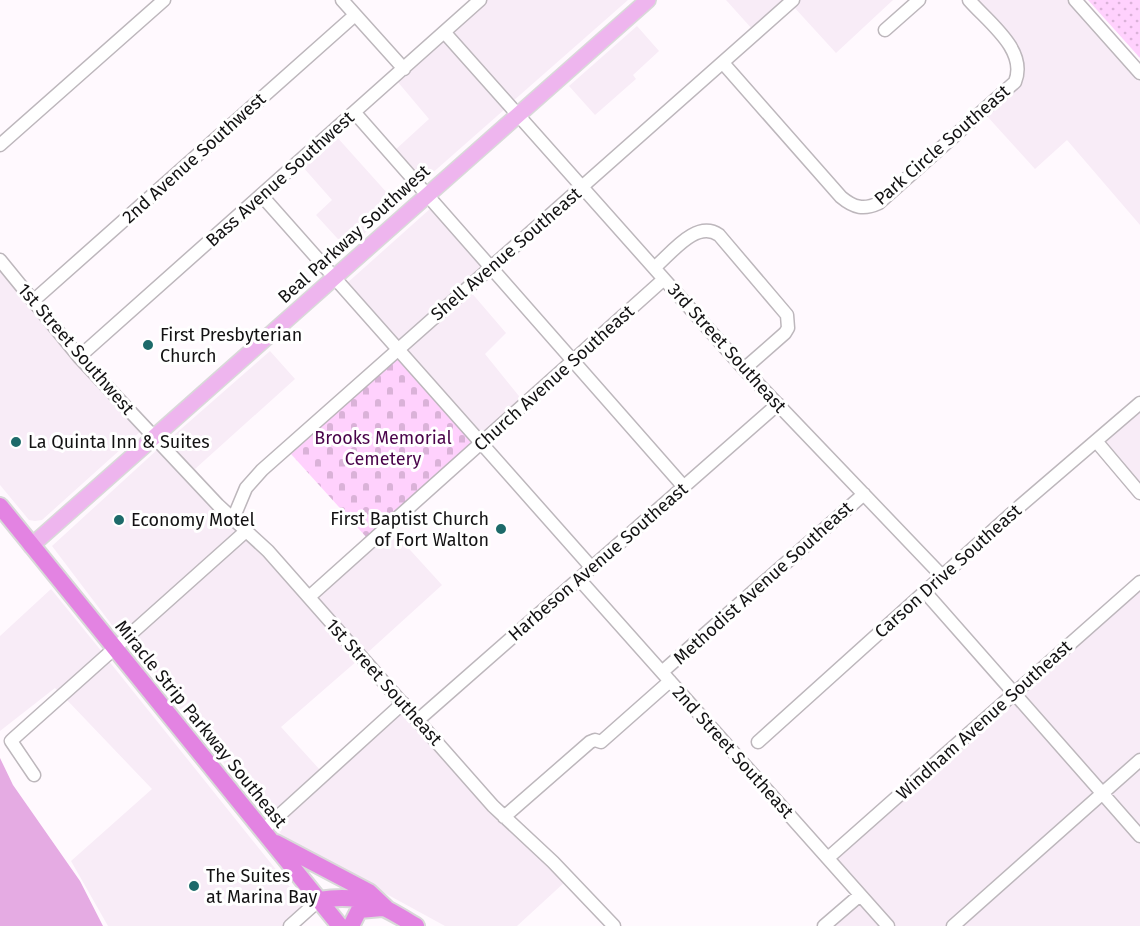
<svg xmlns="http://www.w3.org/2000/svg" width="1140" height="926" font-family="'Fira Sans',sans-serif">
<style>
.built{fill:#f8ecf7}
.cemetery{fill:url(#cemetery-stones)}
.park{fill:url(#park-dots)}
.water{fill:#e5abe3}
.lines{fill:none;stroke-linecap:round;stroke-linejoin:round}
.minor-casing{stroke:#bdb7bc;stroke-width:15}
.major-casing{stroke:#d9d9d9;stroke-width:18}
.highway-casing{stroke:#d9d9d9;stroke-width:20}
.minor{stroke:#fff;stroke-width:12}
.major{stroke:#eeb5ee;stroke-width:15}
.highway{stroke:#e383e2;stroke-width:16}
.poi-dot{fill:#1d6a6a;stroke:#fff;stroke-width:2}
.labels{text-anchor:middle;stroke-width:6;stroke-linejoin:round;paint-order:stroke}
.street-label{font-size:18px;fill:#131213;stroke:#fff}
.poi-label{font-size:18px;fill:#131213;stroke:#fff;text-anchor:start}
.park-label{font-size:18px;fill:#49034a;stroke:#fff}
</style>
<defs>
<pattern id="cemetery-stones" width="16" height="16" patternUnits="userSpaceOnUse" patternTransform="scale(1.5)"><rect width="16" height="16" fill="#ffd1fd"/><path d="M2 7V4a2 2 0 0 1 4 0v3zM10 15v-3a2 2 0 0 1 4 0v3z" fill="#dab2d8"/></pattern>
<pattern id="park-dots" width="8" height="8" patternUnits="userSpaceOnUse" patternTransform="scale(1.5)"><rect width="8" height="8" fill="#ffd1fd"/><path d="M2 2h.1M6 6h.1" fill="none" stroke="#dab2d8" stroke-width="1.8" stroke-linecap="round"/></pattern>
</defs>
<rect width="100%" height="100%" fill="#fff9fe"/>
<path class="built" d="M 486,0 L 628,0 L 512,102 L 451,33 Z
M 726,0 L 787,0 L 753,30 Z
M 799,0 L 893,0 L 836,53 L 793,6 Z
M 976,0 L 1069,0 L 1140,80 L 1140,225 L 1067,140 L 1035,169 L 986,115 L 1022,77 L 1024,65 L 1016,45 Z
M 637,26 L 659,51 L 633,75 L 636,79 L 595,115 L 569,86 Z
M 444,40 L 505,109 L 421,183 L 394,151 L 429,119 L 397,81 Z
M 336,136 L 397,204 L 347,249 L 316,215 L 332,200 L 302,166 Z
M 431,208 L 483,268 L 398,344 L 346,284 Z
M 0,268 L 141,431 L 42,520 L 35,521 L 29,520 L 0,485 Z
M 470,291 L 506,333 L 485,354 L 523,401 L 482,437 L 404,350 Z
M 270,351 L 295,379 L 195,469 L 231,511 L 165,443 Z
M 1140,408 L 1140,486 L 1102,442 Z
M 158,449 L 228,523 L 239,531 L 121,637 L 52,546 Z
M 391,529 L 442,585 L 366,654 L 315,597 Z
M 246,537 L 265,554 L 358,660 L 281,727 L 321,771 L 269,819 L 127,643 Z
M 51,589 L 103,653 L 60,693 L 55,688 L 0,731 L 0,636 Z
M 1137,590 L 1140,593 L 1140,754 L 1103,788 L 1020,693 Z
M 108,660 L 306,907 L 284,926 L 108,926 L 71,861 L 152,789 L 66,699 Z
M 1013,700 L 1095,794 L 946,926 L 894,926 L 834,858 Z
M 402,710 L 566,881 L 517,926 L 445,926 L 284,838 L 274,825 Z
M 1140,765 L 1140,829 L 1108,794 Z
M 1101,800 L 1140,843 L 1140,926 L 959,926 Z
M 859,901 L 881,926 L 830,926 Z"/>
<path class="cemetery" d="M 398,357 L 475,442 L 367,538 L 291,454 Z"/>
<path class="park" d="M 1088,0 L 1140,0 L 1140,58 Z"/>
<path class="water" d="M 0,758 L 13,785 L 80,881 L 103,926 L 0,926 Z"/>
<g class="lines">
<g class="minor-casing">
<path id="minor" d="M 342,0 L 404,69
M 1075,0 L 1140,73
M 885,30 L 919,0
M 445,33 L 744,369 L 942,576
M 723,63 L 841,197 C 854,208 864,210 879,203 L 1015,82 C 1028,50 988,22 969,0
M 355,113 L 684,487
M 0,145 L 164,0
M 262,196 L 592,568
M 0,260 L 79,357 L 218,505 L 268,551 L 493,806 L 553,862 L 614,926
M 654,268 C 671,254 696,219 719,235 L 787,315 L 788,328 L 785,333 L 744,369
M 33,301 L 355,15
M 79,357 L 480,0
M 1096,441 L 1140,493
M 233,519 L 246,488 L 262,470 L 793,0
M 579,579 L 888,926
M 925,592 L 1140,836
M 309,597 L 664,279
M 662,672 L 864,494
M 418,720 L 778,404
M 758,742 L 1020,506 L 1140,403
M 34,775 L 11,741 L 13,739 L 246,531
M 504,817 L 590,742 L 595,740 L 601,742 L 670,681
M 262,831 L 403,703
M 828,858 L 1140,582
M 290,926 L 319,900
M 824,926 L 860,895
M 953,926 L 1140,760"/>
</g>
<g class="major-casing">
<path id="major" d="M 31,546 L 648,0"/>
</g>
<g class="highway-casing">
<path id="highway" d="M 0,506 L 340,926
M 276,843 L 369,892 L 386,908
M 319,900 C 363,893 379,904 416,926
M 351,926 L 359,910 L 382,908"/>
</g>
<use href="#minor" class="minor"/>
<use href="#major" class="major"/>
<use href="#highway" class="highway"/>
</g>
<g class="poi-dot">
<circle cx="148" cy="345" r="6"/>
<circle cx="16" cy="442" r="6"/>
<circle cx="119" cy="520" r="6"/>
<circle cx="501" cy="529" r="6"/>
<circle cx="194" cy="886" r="6"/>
</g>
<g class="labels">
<g class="street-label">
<text transform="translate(942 145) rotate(-41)" y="6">Park Circle Southeast</text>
<text transform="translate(194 158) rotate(-42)" y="6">2nd Avenue Southwest</text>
<text transform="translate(280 179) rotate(-42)" y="6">Bass Avenue Southwest</text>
<text transform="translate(354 234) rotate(-42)" y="6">Beal Parkway Southwest</text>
<text transform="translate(506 254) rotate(-41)" y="6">Shell Avenue Southeast</text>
<text transform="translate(727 348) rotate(48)" y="6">3rd Street Southeast</text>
<text transform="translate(76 349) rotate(49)" y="6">1st Street Southwest</text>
<text transform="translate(554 378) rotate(-42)" y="6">Church Avenue Southeast</text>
<text transform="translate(598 562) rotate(-41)" y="6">Harbeson Avenue Southeast</text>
<text transform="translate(948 571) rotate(-42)" y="6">Carson Drive Southeast</text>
<text transform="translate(763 583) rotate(-42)" y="6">Methodist Avenue Southeast</text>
<text transform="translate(384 682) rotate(48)" y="6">1st Street Southeast</text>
<text transform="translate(984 720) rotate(-42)" y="6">Windham Avenue Southeast</text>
<text transform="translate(201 724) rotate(51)" y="6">Miracle Strip Parkway Southeast</text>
<text transform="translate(733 752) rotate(48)" y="6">2nd Street Southeast</text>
</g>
<g class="poi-label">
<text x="160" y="341">First Presbyterian<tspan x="160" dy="21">Church</tspan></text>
<text x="28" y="448">La Quinta Inn &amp; Suites</text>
<text x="489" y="525" text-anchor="end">First Baptist Church<tspan x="489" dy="21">of Fort Walton</tspan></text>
<text x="131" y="526">Economy Motel</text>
<text x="206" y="882">The Suites<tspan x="206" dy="21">at Marina Bay</tspan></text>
</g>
<g class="park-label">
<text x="383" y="444">Brooks Memorial<tspan x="383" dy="21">Cemetery</tspan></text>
</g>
</g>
</svg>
